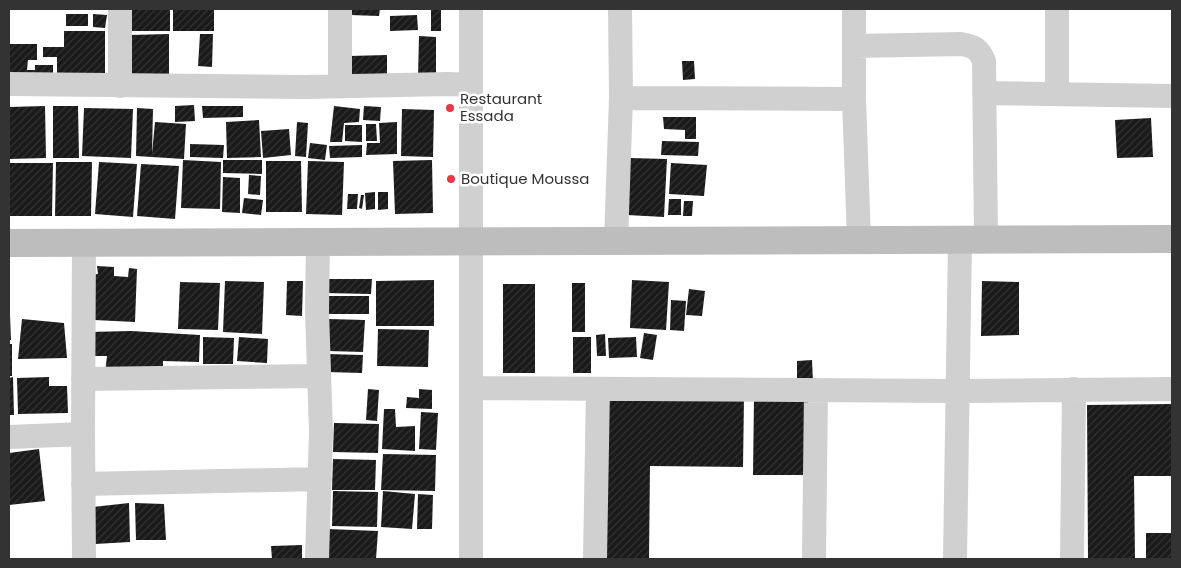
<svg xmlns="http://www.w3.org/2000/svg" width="1181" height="568" font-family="Poppins,sans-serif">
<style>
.building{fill:url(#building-hatch)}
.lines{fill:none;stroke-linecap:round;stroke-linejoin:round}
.street{stroke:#d0d0d0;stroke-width:24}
.secondary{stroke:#bdbdbd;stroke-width:28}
.poi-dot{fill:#e63946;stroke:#fff;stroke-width:2}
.labels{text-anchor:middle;stroke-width:5;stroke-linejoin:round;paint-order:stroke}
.poi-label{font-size:15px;fill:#333;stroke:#fff;text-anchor:start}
</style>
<defs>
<pattern id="building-hatch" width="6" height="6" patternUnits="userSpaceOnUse" patternTransform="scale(1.25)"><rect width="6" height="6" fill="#1a1a1a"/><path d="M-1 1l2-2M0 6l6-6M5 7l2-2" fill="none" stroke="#333"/></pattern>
</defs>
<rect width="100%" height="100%" fill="#fff"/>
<path class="building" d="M 129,9 L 170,9 L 170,31 L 129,31 Z
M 173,9 L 214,9 L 214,31 L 173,31 Z
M 350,9 L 380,9 L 379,16 L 350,15 Z
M 431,9 L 441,9 L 441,31 L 431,31 Z
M 66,14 L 88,14 L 88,26 L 66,26 Z
M 93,14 L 107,15 L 105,28 L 93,27 Z
M 417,15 L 418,30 L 390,31 L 390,16 Z
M 64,31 L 105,31 L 105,82 L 57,82 L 57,57 L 43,57 L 43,47 L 64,47 Z
M 169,34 L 169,75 L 130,76 L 130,35 Z
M 200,34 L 213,34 L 212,67 L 198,66 Z
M 419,36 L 436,37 L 436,78 L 418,77 Z
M 9,44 L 37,44 L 37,60 L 28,60 L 27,70 L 35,70 L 35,65 L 53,65 L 53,80 L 9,80 Z
M 387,55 L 387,79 L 349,80 L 349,56 Z
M 682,61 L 694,61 L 695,79 L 683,80 Z
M 194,105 L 195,121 L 175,122 L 175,106 Z
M 45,106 L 46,158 L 9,159 L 9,107 Z
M 53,106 L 78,106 L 79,158 L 53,158 Z
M 202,106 L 243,106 L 243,117 L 203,118 Z
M 334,106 L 360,109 L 359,122 L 344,123 L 342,142 L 330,142 Z
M 364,106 L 381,107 L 380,121 L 363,120 Z
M 84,108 L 133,109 L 131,158 L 82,156 Z
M 137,108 L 153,109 L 152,154 L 155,122 L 186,124 L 184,159 L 136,156 Z
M 402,109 L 434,110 L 433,157 L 401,156 Z
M 663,117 L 696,117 L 696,139 L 685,139 L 685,130 L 664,129 Z
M 1151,118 L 1153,157 L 1117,158 L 1115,120 Z
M 259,120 L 261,157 L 227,158 L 226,122 Z
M 297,122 L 308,123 L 306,157 L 295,156 Z
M 397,122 L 397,154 L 366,155 L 367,143 L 380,143 L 379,123 Z
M 366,124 L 376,124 L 377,141 L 366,141 Z
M 345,125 L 362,125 L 362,142 L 345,141 Z
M 289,129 L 291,155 L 263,158 L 261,131 Z
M 662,141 L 699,142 L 698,156 L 661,155 Z
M 310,143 L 327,145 L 325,160 L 308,158 Z
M 190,144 L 224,145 L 223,158 L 190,157 Z
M 362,145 L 362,157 L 330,158 L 329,146 Z
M 630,158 L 667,159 L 664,217 L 627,215 Z
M 183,160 L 221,162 L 220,209 L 181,208 Z
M 223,160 L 262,160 L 262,174 L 223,173 Z
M 432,160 L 433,213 L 395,214 L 393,161 Z
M 266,161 L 301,161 L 302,212 L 266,212 Z
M 308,161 L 344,162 L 342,215 L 306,214 Z
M 56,162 L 92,162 L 91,216 L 55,216 Z
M 99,162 L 137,164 L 133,217 L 95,214 Z
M 9,163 L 53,163 L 52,216 L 9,216 Z
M 671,163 L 707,165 L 704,196 L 669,194 Z
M 141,164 L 179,166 L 175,219 L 137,216 Z
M 249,175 L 261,176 L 260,195 L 248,194 Z
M 223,177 L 240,178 L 240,213 L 222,212 Z
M 375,192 L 375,209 L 366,210 L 365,193 Z
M 378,192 L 388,192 L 388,209 L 378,210 Z
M 348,194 L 358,194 L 357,209 L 347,209 Z
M 361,195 L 364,195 L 362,209 L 359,208 Z
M 244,198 L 263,200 L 261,215 L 242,213 Z
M 669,199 L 681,199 L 681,215 L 668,215 Z
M 684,201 L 693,201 L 692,216 L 683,216 Z
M 97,266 L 114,267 L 114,276 L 128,277 L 129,268 L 137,269 L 135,322 L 94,320 L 92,275 L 98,274 Z
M 325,279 L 372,279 L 371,294 L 325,293 Z
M 434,280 L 434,326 L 376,326 L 376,281 Z
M 632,280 L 669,282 L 666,330 L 630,328 Z
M 225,281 L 264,282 L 262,334 L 223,332 Z
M 287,281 L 303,281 L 302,316 L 286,315 Z
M 982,281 L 1019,282 L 1019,335 L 981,336 Z
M 180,282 L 220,283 L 218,330 L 178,329 Z
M 572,283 L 585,283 L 585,332 L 572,332 Z
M 503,284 L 535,284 L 535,373 L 503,373 Z
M 689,289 L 705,291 L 702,316 L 686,315 Z
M 327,296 L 369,296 L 369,314 L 327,314 Z
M 671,300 L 686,301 L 684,331 L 670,330 Z
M 9,315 L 10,315 L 11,340 L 9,340 Z
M 22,319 L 64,323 L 67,358 L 18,359 Z
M 329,319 L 365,320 L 363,352 L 328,351 Z
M 378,329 L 429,330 L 428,367 L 377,366 Z
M 131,331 L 200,335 L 199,362 L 163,361 L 163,369 L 105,373 L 107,356 L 88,356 L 88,332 Z
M 644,333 L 657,335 L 653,360 L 640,358 Z
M 605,334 L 606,356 L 597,356 L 596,335 Z
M 203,337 L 234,338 L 233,364 L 203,364 Z
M 239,337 L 268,339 L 267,363 L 237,361 Z
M 573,337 L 591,337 L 591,373 L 573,373 Z
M 636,337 L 637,357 L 609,358 L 608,338 Z
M 9,344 L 12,344 L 12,376 L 9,376 Z
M 327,354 L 363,355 L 362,373 L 326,372 Z
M 812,360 L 813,382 L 797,382 L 797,361 Z
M 13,377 L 14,415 L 9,415 L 9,378 Z
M 49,377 L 49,386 L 67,386 L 68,413 L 18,414 L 17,378 Z
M 368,389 L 379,390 L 377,421 L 366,420 Z
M 419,389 L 432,390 L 432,409 L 406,408 L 407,397 L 419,398 Z
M 604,396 L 744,397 L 743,467 L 650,466 L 649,559 L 602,559 Z
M 754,398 L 808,399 L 806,475 L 753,475 Z
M 1172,404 L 1172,476 L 1134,476 L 1135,559 L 1088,559 L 1087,405 Z
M 384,409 L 395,409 L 396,427 L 415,426 L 415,451 L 382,449 Z
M 421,412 L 438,413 L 436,450 L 419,449 Z
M 334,423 L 379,424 L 378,453 L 333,452 Z
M 39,449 L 45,501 L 9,505 L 9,453 Z
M 383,454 L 436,455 L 435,491 L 381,490 Z
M 333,459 L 376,460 L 375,490 L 332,490 Z
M 333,491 L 378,492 L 377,527 L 332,526 Z
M 383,491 L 415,494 L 412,529 L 381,527 Z
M 418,494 L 433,495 L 432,529 L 417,529 Z
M 129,503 L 130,542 L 95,544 L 93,507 Z
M 135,503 L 164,504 L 166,540 L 136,540 Z
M 328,529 L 378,531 L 376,559 L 326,559 Z
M 1146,533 L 1172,533 L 1172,559 L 1146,559 Z
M 302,545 L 302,559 L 272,559 L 271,546 Z"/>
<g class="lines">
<path class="street" d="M 120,9 L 120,86
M 340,9 L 340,86
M 471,9 L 471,559
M 854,9 L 854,99 L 859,240
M 1057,9 L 1057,94
M 854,46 L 961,44 C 974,46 979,49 984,61 L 986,240
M 9,84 L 306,87 L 448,84 L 471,85
M 985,93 L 1172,96
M 621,98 L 854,99
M 616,241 L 621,98 L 620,9
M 84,243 L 83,432 L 84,559
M 83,379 L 319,376
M 471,388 L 958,391 L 1172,389
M 9,437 L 83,434
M 83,484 L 320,479
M 317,559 L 321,432 L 317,311 L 318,242
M 595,559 L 598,389
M 814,559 L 816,390
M 955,559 L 960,240
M 1072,559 L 1074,389"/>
<path class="secondary" d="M 9,243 L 1172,239"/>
</g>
<g class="poi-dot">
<circle cx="450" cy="108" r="5"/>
<circle cx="451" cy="179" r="5"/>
</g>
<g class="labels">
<g class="poi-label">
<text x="460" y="104">Restaurant<tspan x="460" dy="17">Essada</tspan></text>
<text x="461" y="184">Boutique Moussa</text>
</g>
</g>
<rect width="1181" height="568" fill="none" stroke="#333333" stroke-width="20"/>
</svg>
